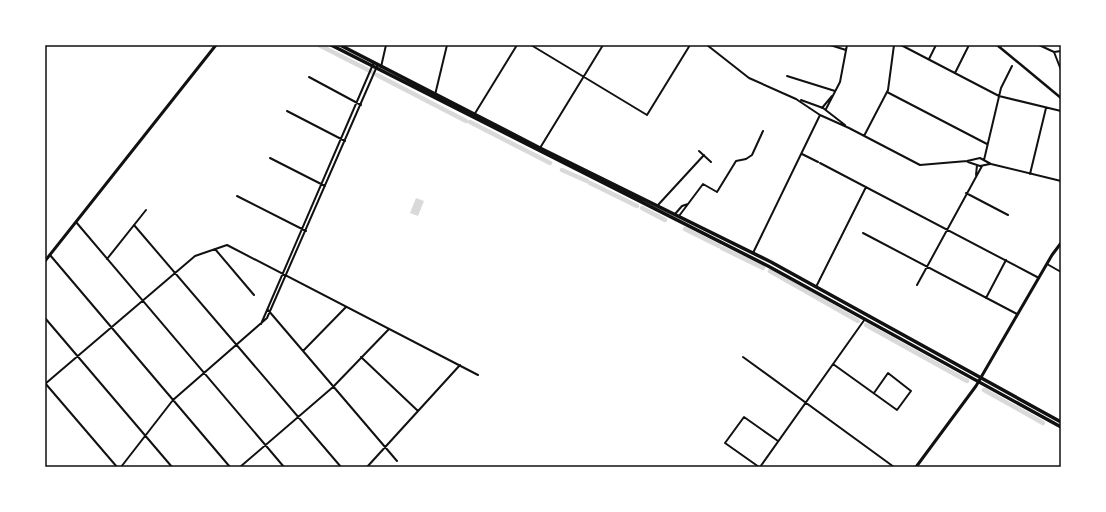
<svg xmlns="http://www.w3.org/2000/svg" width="1106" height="512" font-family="'PT Sans',sans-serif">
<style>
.water{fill:#d9d9d9}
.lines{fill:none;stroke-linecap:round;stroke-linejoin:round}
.canal{stroke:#d9d9d9;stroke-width:4.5}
.minor{stroke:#111;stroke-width:2}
.tertiary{stroke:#111;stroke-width:2.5}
.secondary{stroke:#111;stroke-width:3}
.primary{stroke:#111;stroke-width:3.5}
.neatline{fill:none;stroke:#111;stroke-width:1.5}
</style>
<rect width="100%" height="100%" fill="#fff"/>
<path class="water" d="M 416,198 L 424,201 L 418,216 L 410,213 Z"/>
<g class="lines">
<path class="canal" d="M 319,45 L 368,70
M 372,72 L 373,73
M 377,75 L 466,121
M 470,122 L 550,163
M 562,170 L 587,181
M 590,183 L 637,206
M 642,208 L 665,220
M 685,229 L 719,246
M 722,248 L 763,268
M 770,271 L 858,321
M 866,325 L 967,381
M 984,390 L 1043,423"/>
<path class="minor" d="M 531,45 L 647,115 L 690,45
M 707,45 L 749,78 L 796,99
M 830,45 L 846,50
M 901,45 L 999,96 L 1061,111
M 1039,45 L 1054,52 L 1061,51
M 1054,52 L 1061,70
M 929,59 L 936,45
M 381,67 L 386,45
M 955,73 L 969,45
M 787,76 L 835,91
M 309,77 L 361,105
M 887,92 L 987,144
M 435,95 L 447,45
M 796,99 L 820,115 L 849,128 L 920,165 L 967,161 L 980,158 L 991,164 L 1061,181
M 801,100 L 823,108 L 845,125
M 822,108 L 832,96
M 826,109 L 840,82 L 847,45
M 287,111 L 345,141
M 474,115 L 517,45
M 864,136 L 888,90 L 894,45
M 540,148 L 603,45
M 699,151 L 711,162
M 802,154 L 818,162
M 270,158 L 325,186
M 984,160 L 1001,88 L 1012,66
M 968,162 L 980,166 L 990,164
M 820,163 L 1039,278
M 1030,174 L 1046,108
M 976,175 L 977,165
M 966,193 L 1008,215
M 237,196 L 306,231
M 658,205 L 704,155
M 675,214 L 682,206 L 688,204
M 679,216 L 703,184 L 717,192 L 736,161 L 746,159 L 752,155 L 763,131
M 76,222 L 284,467
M 134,225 L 341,467
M 863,233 L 1017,314
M 215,249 L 254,295
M 753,253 L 820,115
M 50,255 L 230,467
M 107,259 L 146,210
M 1047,264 L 1061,272
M 917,285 L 982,166
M 816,287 L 866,187
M 986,298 L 1006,260
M 268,310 L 397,461
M 45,318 L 172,467
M 261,324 L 374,62
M 303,351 L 346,307
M 361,357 L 418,411
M 743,357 L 894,467
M 833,364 L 897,410 L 911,391 L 888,373 L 874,393
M 45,383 L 117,467
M 45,384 L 195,256 L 227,245 L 478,375
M 121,467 L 173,400 L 267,318 L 378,64
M 240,467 L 333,387 L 389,329
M 367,467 L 460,365
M 759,467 L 725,443 L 744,417 L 778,441
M 760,467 L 865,319"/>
<path class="tertiary" d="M 997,45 L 1061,98"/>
<path class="secondary" d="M 45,261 L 216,45
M 916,467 L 976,386 L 1052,255 L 1061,243"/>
<path class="primary" d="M 331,45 L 768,266 L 1061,427
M 340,45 L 540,148 L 771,262 L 1061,422"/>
</g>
<rect width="1106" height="512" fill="none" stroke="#ffffff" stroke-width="92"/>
<rect x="46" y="46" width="1014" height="420" class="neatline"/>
</svg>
